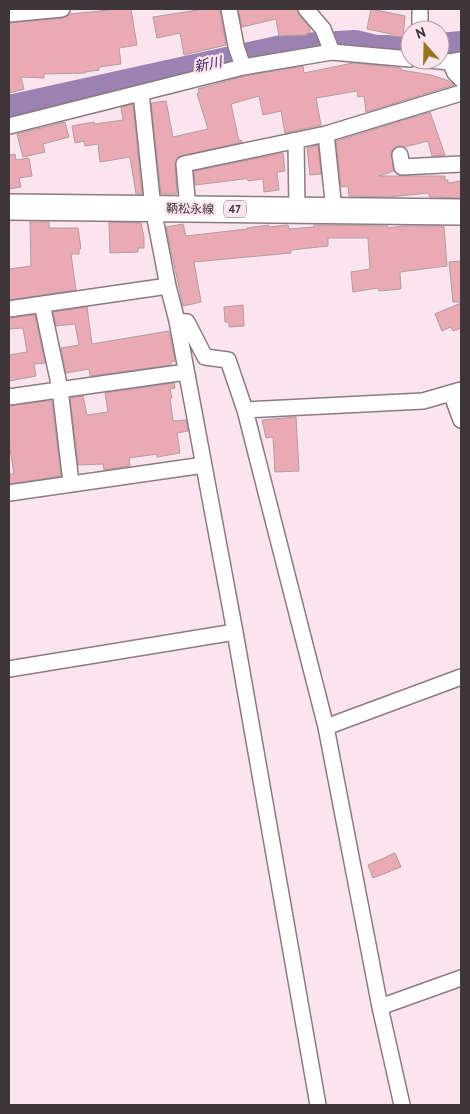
<svg xmlns="http://www.w3.org/2000/svg" width="470" height="1114" font-family="'PT Sans','Noto Sans JP',sans-serif">
<style>
.lines{fill:none;stroke-linecap:round;stroke-linejoin:round}
.river{stroke:#9a82b2;stroke-width:26}
.building{fill:#e9aab4;stroke:#b49ca0}
.street-casing{stroke:#8e7a83;stroke-width:18}
.primary-casing{stroke:#8e7a83;stroke-width:28}
.street{stroke:#fff;stroke-width:15}
.primary{stroke:#fff;stroke-width:25}
.labels{text-anchor:middle;stroke-width:4.5;stroke-linejoin:round;paint-order:stroke}
.shield{fill:#fae4ee;stroke:#766a6f;stroke-width:1}
.shield-label{font-size:11px;font-weight:bold;fill:#3e3539}
.street-label{font-size:12px;fill:#3e3539;stroke:#fae4ee}
.water-label{font-size:14px;font-style:italic;fill:#462461;stroke:#fae4ee}
</style>
<rect width="100%" height="100%" fill="#fae4ee"/>
<g class="lines">
<path class="river" d="M 440,46 L 461,44
M 9,108 L 286,47 L 355,43 L 376,48 L 410,48"/>
</g>
<path class="building" d="M 112,9 L 131,9 L 137,45 L 119,48 L 121,64 L 99,67 L 99,70 L 85,72 L 85,73 L 44,74 L 44,78 L 21,77 L 24,89 L 9,93 L 9,23 L 63,18 L 70,14 L 101,11 Z
M 198,9 L 220,9 L 226,45 L 184,55 L 180,33 L 157,38 L 153,17 L 198,10 Z
M 238,9 L 297,9 L 299,15 L 310,28 L 310,33 L 307,33 L 307,35 L 279,36 L 276,19 L 242,27 Z
M 371,9 L 405,16 L 403,37 L 390,36 L 391,34 L 367,29 Z
M 353,63 L 401,68 L 401,70 L 431,75 L 449,81 L 454,85 L 366,112 L 364,96 L 358,97 L 357,91 L 316,98 L 321,125 L 285,133 L 281,111 L 263,115 L 259,96 L 231,104 L 239,141 L 241,140 L 242,142 L 178,157 L 175,164 L 177,193 L 175,194 L 161,194 L 151,103 L 166,101 L 173,137 L 208,129 L 197,94 L 199,93 L 198,89 L 245,76 L 303,66 L 304,73 Z
M 133,104 L 142,194 L 136,194 L 130,157 L 100,162 L 98,144 L 85,146 L 84,141 L 75,143 L 72,126 L 94,122 L 95,124 L 123,120 L 121,107 Z
M 430,112 L 445,155 L 432,156 L 428,141 L 405,147 L 398,146 L 391,152 L 394,171 L 379,176 L 445,176 L 445,180 L 448,180 L 448,183 L 461,181 L 461,198 L 429,197 L 429,193 L 389,197 L 349,196 L 348,186 L 341,187 L 336,141 Z
M 65,122 L 69,137 L 43,144 L 45,152 L 23,157 L 17,134 Z
M 318,145 L 321,174 L 310,175 L 307,148 Z
M 283,153 L 285,171 L 277,172 L 279,190 L 264,192 L 263,179 L 248,181 L 248,179 L 244,179 L 195,185 L 194,171 Z
M 15,154 L 16,160 L 29,158 L 32,176 L 19,178 L 21,187 L 9,189 L 9,155 Z
M 30,222 L 49,222 L 49,228 L 78,228 L 81,249 L 79,249 L 79,254 L 71,254 L 76,290 L 9,300 L 9,269 L 31,266 Z
M 109,222 L 141,223 L 144,237 L 144,248 L 138,248 L 138,252 L 110,253 Z
M 183,224 L 186,236 L 247,229 L 247,228 L 269,225 L 269,227 L 288,225 L 289,229 L 314,227 L 314,225 L 318,225 L 388,226 L 388,228 L 403,226 L 444,226 L 447,266 L 400,272 L 401,289 L 379,291 L 378,288 L 353,292 L 351,272 L 370,269 L 368,238 L 328,238 L 328,246 L 291,250 L 291,253 L 194,262 L 201,302 L 183,306 L 166,227 Z
M 461,261 L 461,302 L 453,302 L 449,262 Z
M 461,303 L 461,328 L 453,331 L 451,327 L 442,331 L 435,314 Z
M 243,305 L 244,326 L 229,327 L 229,322 L 225,322 L 224,307 Z
M 87,307 L 92,344 L 169,331 L 175,361 L 171,362 L 171,365 L 90,376 L 89,369 L 66,373 L 61,348 L 79,345 L 75,324 L 56,326 L 53,312 Z
M 35,315 L 45,363 L 34,364 L 36,376 L 9,381 L 9,355 L 27,352 L 23,328 L 9,329 L 9,318 Z
M 174,383 L 175,388 L 170,389 L 172,398 L 170,398 L 173,421 L 186,420 L 188,431 L 177,433 L 180,453 L 157,457 L 157,454 L 129,458 L 130,466 L 104,470 L 103,464 L 78,465 L 70,398 L 83,396 L 87,415 L 108,412 L 105,393 Z
M 45,401 L 52,401 L 61,476 L 9,484 L 9,474 L 14,474 L 9,443 L 9,406 Z
M 296,417 L 299,471 L 275,472 L 273,437 L 266,438 L 262,420 Z
M 395,853 L 401,867 L 373,878 L 368,865 Z"/>
<g class="lines">
<g class="street-casing">
<path id="street" d="M 229,9 L 236,46 L 243,67
M 306,9 L 323,29 L 332,52
M 9,14 L 62,9
M 420,30 L 420,9
M 428,60 L 450,62 L 461,60
M 450,62 L 455,73 L 461,79
M 141,93 L 153,208 L 168,286 L 177,321 L 235,632 L 318,1105
M 9,126 L 243,67 L 332,52 L 410,59
M 326,134 L 334,210
M 296,141 L 297,210
M 400,155 L 402,167 L 461,164
M 188,209 L 184,164 L 326,134 L 461,93
M 42,304 L 60,389 L 71,483
M 9,309 L 168,286
M 177,321 L 187,322 L 205,357 L 228,360 L 245,410 L 326,727 L 380,1007 L 402,1105
M 451,393 L 461,420
M 9,397 L 186,372
M 245,410 L 423,401 L 461,390
M 9,493 L 204,465
M 9,669 L 235,632
M 326,727 L 461,677
M 380,1007 L 461,978"/>
</g>
<g class="primary-casing">
<path id="primary" d="M 9,207 L 461,212"/>
</g>
<use href="#street" class="street"/>
<use href="#primary" class="primary"/>
</g>
<g class="labels">
<rect class="shield" x="224" y="200.5" width="22" height="17" rx="4"/>
<g class="shield-label">
<text x="235" y="213">47</text>
</g>
<g class="street-label">
<text transform="translate(190 209) rotate(1)" y="4">鞆松永線</text>
</g>
<g class="water-label">
<text transform="translate(208 64) rotate(-12)" y="5">新川</text>
</g>
</g>
<rect width="470" height="1114" fill="none" stroke="#3e3539" stroke-width="20"/>
<g transform="translate(425 45) rotate(340)"><circle r="24" fill="#fae4ee" stroke="#af9ea6"/>
<path d="M0-4L9 19L0 12L-9 19Z" fill="#93761d"/>
<text y="-8" font-size="14" font-weight="bold" text-anchor="middle" fill="#3e3539">N</text>
</g>
</svg>
